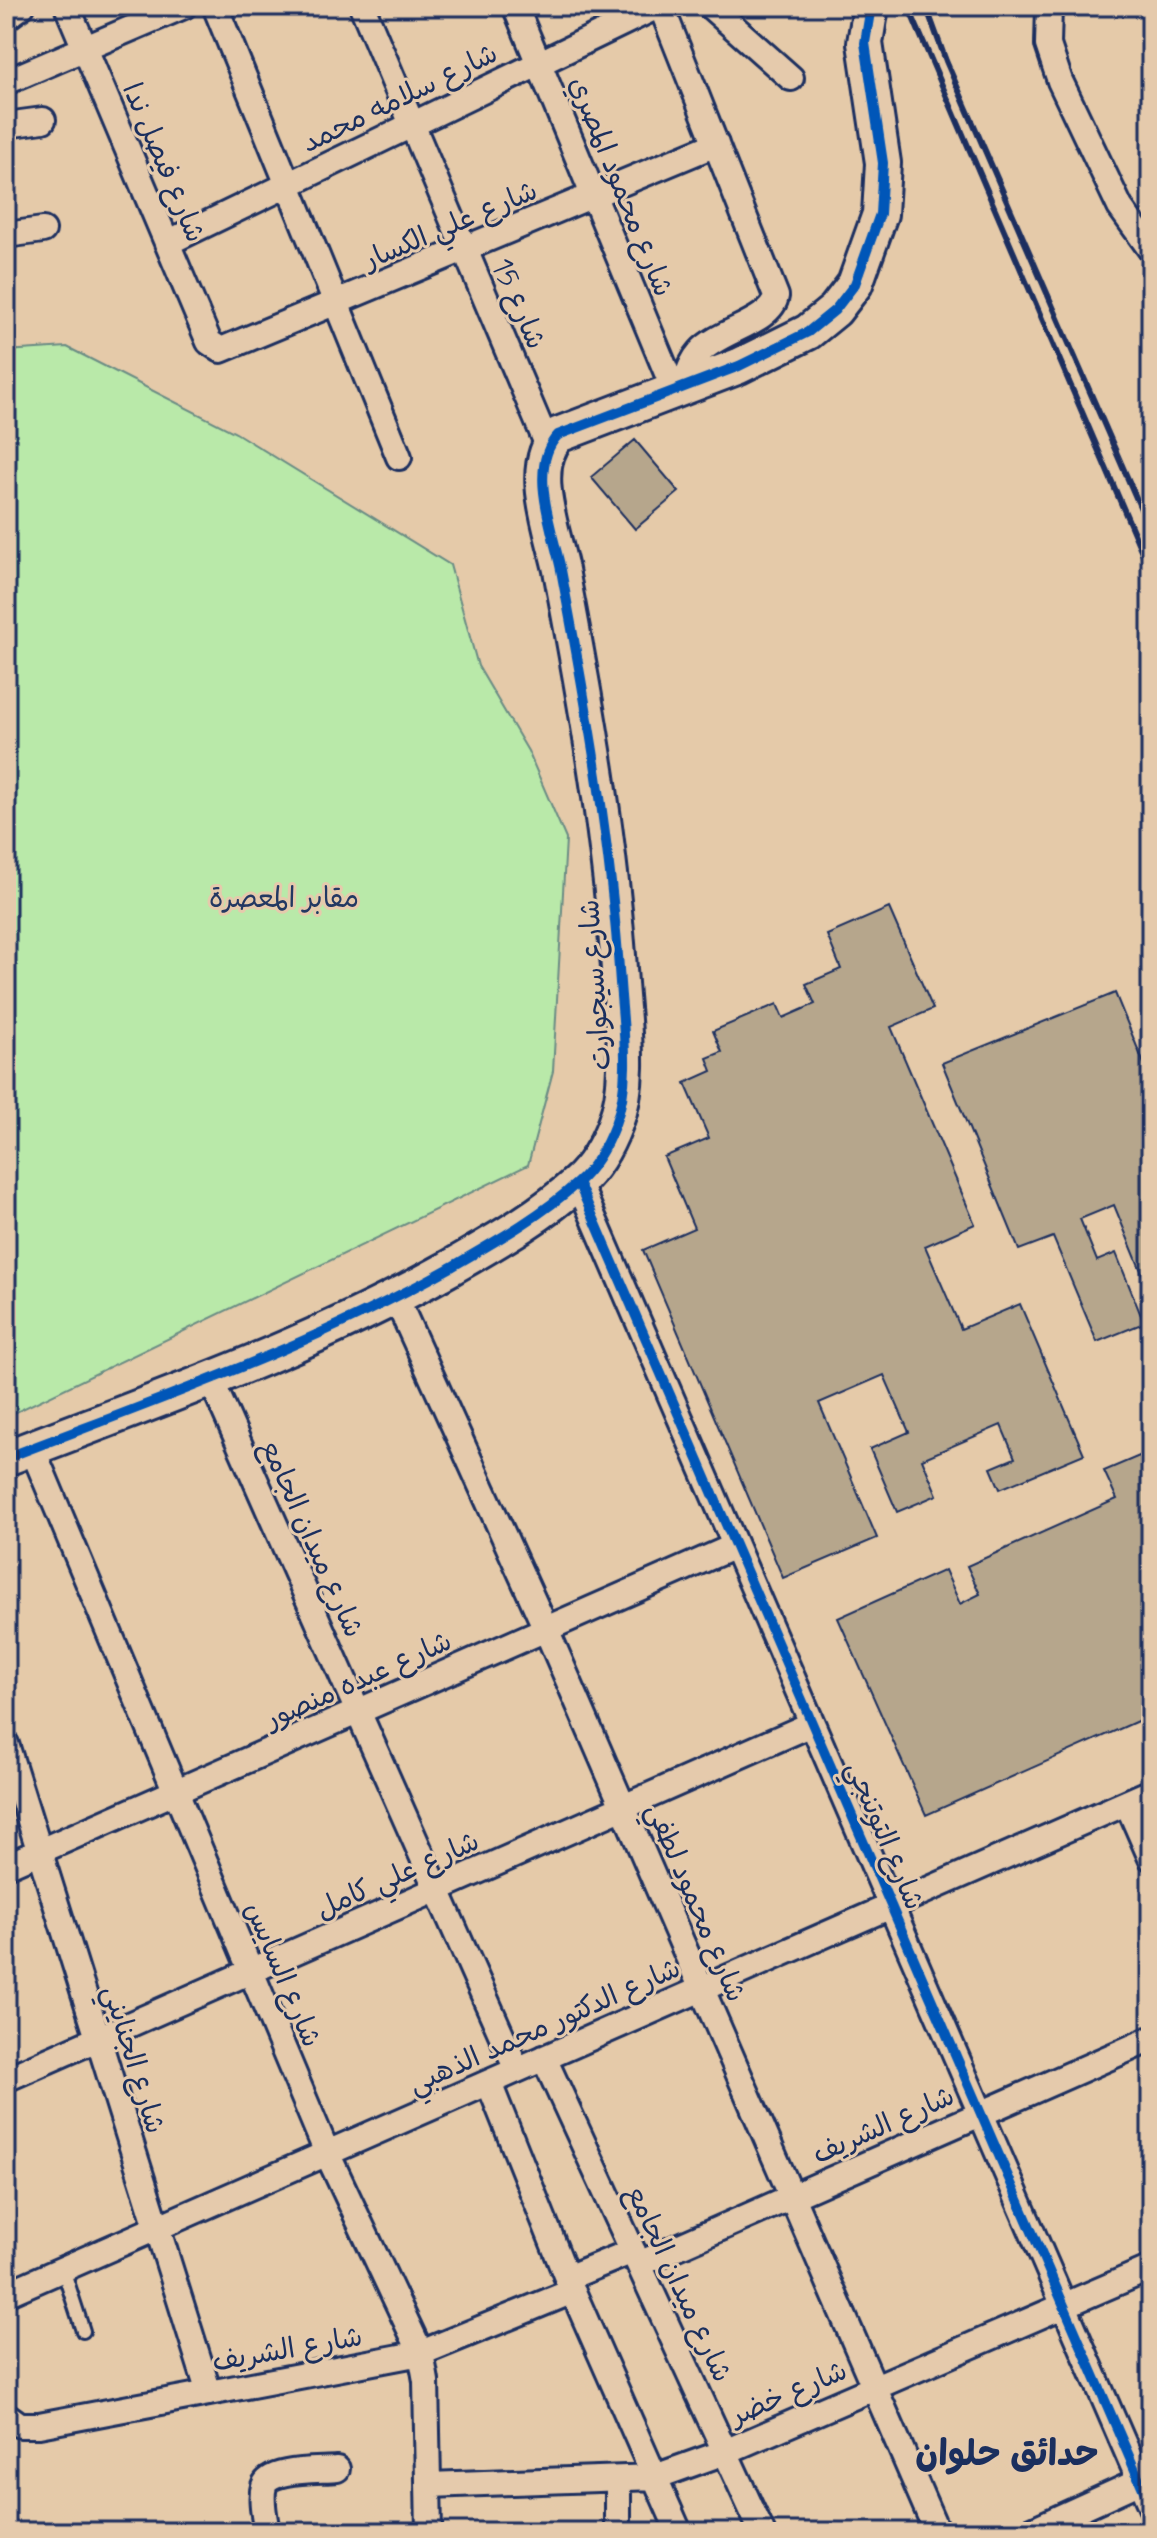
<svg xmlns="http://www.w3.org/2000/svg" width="1157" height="2538" font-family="Mynerve,'Playpen Sans Arabic',sans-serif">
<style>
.green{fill:#b9e9a9;stroke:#6a8c84;stroke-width:2}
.building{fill:#b6a68c;stroke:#1b2f5e;stroke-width:2}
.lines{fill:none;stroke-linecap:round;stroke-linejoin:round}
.lane-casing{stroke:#1b2f5e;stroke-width:18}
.street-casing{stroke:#1b2f5e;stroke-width:30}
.secondary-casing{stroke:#1b2f5e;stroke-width:40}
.lane{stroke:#e5caac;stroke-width:12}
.street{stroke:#e5caac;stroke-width:24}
.secondary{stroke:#e5caac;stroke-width:34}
.rail{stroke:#1b2f5e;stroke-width:6}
.cycleway-casing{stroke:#e5caac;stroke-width:15}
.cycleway{stroke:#0057b8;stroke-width:10}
.labels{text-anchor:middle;stroke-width:6;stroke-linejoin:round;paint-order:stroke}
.street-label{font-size:28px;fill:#1b2f5e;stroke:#e5caac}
.park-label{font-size:28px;fill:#233862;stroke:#e5caac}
.district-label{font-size:36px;font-weight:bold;fill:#1b2f5e;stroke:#e5caac}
</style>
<rect width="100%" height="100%" fill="#e5caa9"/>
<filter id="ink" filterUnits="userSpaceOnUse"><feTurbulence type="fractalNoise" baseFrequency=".0125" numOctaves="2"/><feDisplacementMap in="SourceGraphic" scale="16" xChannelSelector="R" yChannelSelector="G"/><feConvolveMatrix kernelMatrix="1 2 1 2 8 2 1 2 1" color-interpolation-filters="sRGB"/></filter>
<g filter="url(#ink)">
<path class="green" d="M 67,347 L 236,433 L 450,565 L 478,666 L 528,751 L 566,839 L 553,1071 L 528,1165 L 6,1417 L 6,351 Z"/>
<path class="building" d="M 635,440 L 679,492 L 635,529 L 591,477 Z
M 889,908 L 933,1009 L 891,1027 L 975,1224 L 925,1246 L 961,1329 L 1020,1304 L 1084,1454 L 1000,1489 L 991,1468 L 1015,1458 L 1001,1425 L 922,1459 L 937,1495 L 897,1512 L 870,1449 L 909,1432 L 884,1375 L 819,1403 L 877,1538 L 783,1578 L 643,1250 L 694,1228 L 664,1157 L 709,1138 L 685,1083 L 712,1071 L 707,1058 L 722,1052 L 713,1031 L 777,1004 L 783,1018 L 815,1004 L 806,984 L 841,969 L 827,935 Z
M 1115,993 L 1151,1081 L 1151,1295 L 1114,1205 L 1080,1219 L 1097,1261 L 1116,1253 L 1144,1323 L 1097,1342 L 1053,1237 L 1019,1250 L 942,1063 Z
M 1151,1451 L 1151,1715 L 926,1815 L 838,1618 L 945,1570 L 960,1604 L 980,1594 L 967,1566 L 1117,1499 L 1104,1471 Z"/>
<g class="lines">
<g class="lane-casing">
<path id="lane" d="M 63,2269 L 83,2331"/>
</g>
<g class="street-casing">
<path id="street" d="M 67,6 L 209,342 L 221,350 L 716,144
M 215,6 L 399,457
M 362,6 L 548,446
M 515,6 L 674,390
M 661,6 L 776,296 C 772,322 718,331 700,352 C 691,362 688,375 683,387
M 710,6 L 791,78
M 1049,6 L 1048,45 L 1060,81 L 1120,207 L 1151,250
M 6,18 L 22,6
M 6,82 L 184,6
M 6,125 L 43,120
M 6,235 L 43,230
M 167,243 L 658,6
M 578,1182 L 1151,2507
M 396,1298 L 546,1629 L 937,2532
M 211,1380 L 517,2070
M 32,1448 L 327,2153 L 421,2353 L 426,2381 L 429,2532
M 6,1744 L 209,2393
M 1127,1803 L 1151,1858
M 6,1866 L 735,1546
M 544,2058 L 762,2532
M 6,2079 L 812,1724
M 489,2083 L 567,2278 L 679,2532
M 639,2264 L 1151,2039
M 567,2278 L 633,2251
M 6,2294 L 1151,1792
M 6,2415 L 20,2425 L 39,2425 L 421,2353 L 573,2291
M 618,2481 L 618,2532
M 429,2485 L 655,2477 L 725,2452 L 1151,2268
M 267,2532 C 265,2519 260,2499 264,2486 C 269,2468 320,2471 337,2469
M 1028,2532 L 1151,2476"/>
</g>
<g class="secondary-casing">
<path id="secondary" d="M 6,1458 C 156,1400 307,1348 448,1269 C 491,1244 540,1217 577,1183 C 595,1167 607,1145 615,1124 C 632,1081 623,1028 620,983 C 611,844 587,707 561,570 C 553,531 527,467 558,435 L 739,366 L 808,332 L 835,310 L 855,284 L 880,214 L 883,163 L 865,43 L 871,6"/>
</g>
<use href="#lane" class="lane"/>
<use href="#street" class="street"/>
<use href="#secondary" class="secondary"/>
<path class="rail" d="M 908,6 L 1151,573
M 926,6 L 946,61 L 1151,532"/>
<g class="cycleway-casing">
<path id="cycleway" d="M 578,1182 L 1151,2507
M 6,1458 C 156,1400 307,1348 448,1269 C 491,1244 540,1217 577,1183 C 595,1167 607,1145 615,1124 C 632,1081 623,1028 620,983 C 611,844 587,707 561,570 C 553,531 527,467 558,435 L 739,366 L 808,332 L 835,310 L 855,284 L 880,214 L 883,163 L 865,43 L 871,6"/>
</g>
<use href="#cycleway" class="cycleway"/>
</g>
</g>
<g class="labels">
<g class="street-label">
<text transform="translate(399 97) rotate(-26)" y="10">شارع سلامه محمد</text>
<text transform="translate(165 162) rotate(67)" y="10">شارع فيصل ندا</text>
<text transform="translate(622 186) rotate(68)" y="10">شارع محمود المصري</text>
<text transform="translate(450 224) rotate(-23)" y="10">شارع علي الكسار</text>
<text transform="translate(520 303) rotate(67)" y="10">شارع 15</text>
<text transform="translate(594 985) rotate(-94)" y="10">شارع سيجوارت</text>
<text transform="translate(313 1538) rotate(66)" y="10">شارع ميدان الجامع</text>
<text transform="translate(358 1679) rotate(-24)" y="10">شارع عبده منصور</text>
<text transform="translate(886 1835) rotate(67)" y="10">شارع التوتنجي</text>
<text transform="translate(397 1874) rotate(-24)" y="10">شارع علي كامل</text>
<text transform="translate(697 1902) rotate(67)" y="10">شارع محمود لطفي</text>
<text transform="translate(284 1974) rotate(67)" y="10">شارع السايس</text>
<text transform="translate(544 2025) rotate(-24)" y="10">شارع الدكتور محمد الذهبي</text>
<text transform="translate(135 2059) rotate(73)" y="10">شارع الجنايني</text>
<text transform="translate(883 2124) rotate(-24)" y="10">شارع الشريف</text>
<text transform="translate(680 2283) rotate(65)" y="10">شارع ميدان الجامع</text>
<text transform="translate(287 2348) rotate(-10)" y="10">شارع الشريف</text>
<text transform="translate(788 2392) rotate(-23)" y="10">شارع خضر</text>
</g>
<g class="park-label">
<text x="284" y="907">مقابر المعصرة</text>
</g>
<g class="district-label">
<text x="1007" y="2465">حدائق حلوان</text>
</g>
</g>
<rect width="1157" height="2538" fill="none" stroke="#e5caac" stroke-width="32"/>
<rect x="16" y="16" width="1125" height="2506" fill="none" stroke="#1b2f5e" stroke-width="3" filter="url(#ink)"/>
</svg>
